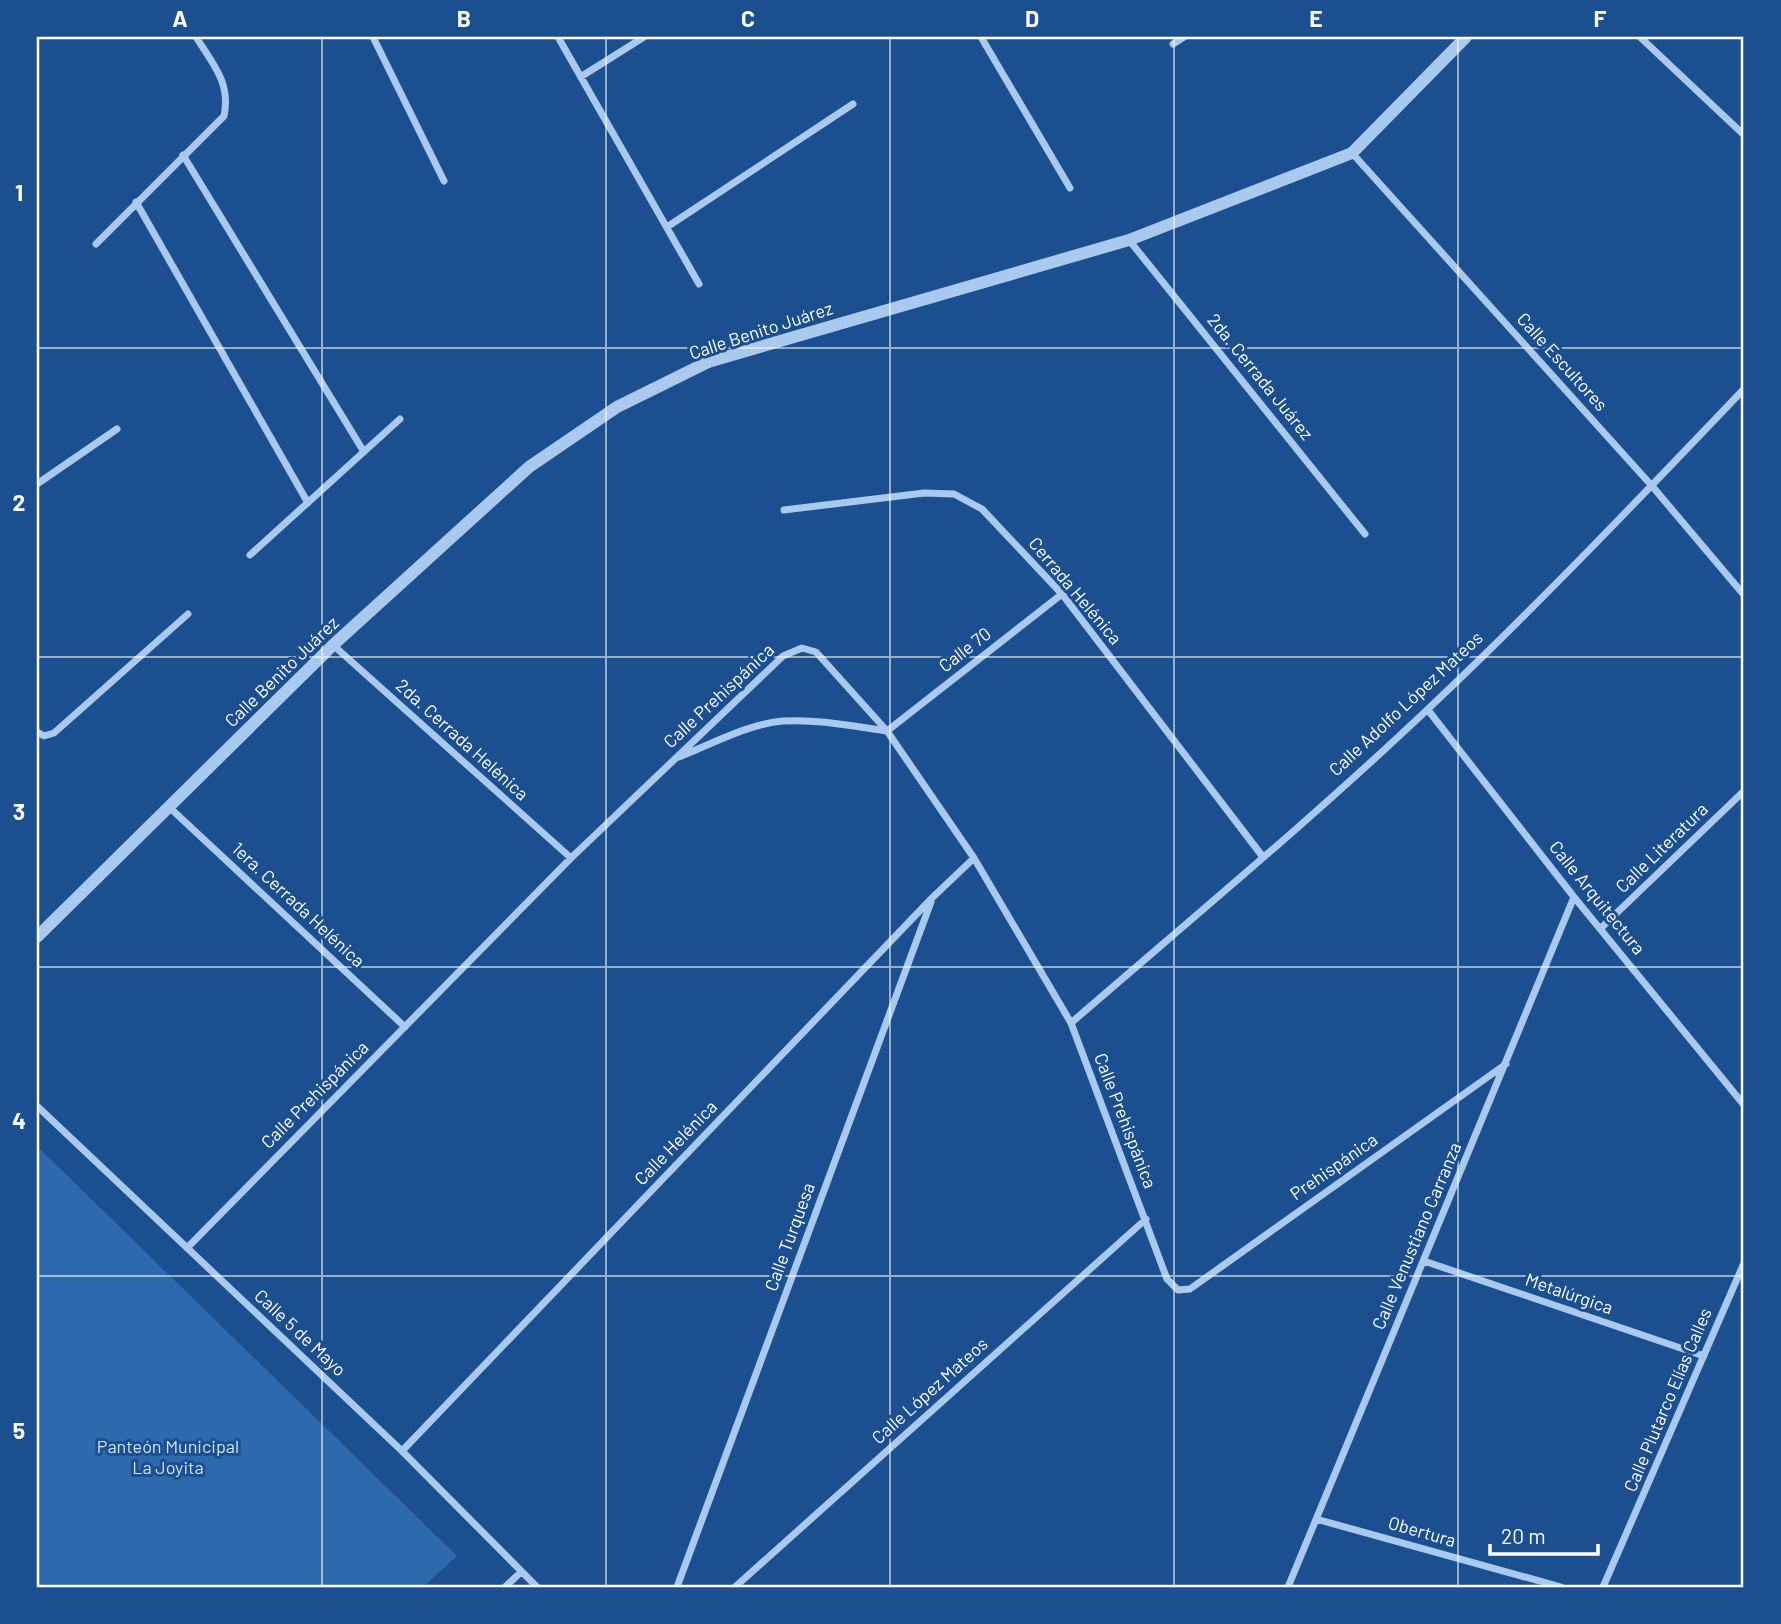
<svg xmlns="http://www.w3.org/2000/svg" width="1781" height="1624" font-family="Barlow,sans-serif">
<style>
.green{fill:#2e69ad}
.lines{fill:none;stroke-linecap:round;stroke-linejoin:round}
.minor{stroke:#a9c9ee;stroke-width:7}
.tertiary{stroke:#a9c9ee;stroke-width:12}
.grid{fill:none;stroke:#fff;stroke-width:2;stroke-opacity:0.55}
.labels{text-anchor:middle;stroke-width:6;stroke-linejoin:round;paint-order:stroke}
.street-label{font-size:18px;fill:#fff;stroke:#1b4f8f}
.park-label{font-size:18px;fill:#cfe3fa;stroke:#1b4f8f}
.neatline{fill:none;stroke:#fff;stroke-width:2.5}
.grid-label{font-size:23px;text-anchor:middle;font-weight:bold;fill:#fff}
</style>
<rect width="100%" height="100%" fill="#1b4f8f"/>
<path class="green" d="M 37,1146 L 457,1556 L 423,1587 L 37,1587 Z"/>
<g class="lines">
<path class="minor" d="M 373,37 L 444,181
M 558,37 L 699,284
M 981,37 L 1070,188
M 1640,37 L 1744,135
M 1173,44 L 1184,37
M 582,76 L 644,37
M 1352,153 L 1652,486 L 1744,595
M 183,155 L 364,452
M 136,202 L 308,503
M 667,227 L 853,104
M 1129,240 L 1365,534
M 96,244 L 224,116 C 231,83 213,64 196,37
M 37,484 L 117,429
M 784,510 L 924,493 L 954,494 L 982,509 L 1062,594 L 1263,857
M 250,555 L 400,419
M 333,645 L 571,858
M 1428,710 L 1574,897 L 1744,1105
M 37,732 L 44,736 L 54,733 L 188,614
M 679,757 C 712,744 748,724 783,721 C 818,719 852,726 887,731 L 1062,594
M 169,807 L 405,1027
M 1601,928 L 1744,791
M 1071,1023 C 1190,920 1313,818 1428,709 C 1537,606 1641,497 1744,389
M 37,1106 L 402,1451 L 537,1587
M 187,1248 L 571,858 L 783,656 L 802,648 L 816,652 L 887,731 L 974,858 L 1071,1023 L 1167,1279 L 1178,1290 L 1190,1289 L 1506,1064
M 1424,1261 L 1704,1356
M 402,1451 L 932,898 L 974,858
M 1316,1519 L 1561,1587
M 505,1587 L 521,1572
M 677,1587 L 931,902
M 735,1587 L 1146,1219
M 1288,1587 L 1574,897
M 1603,1587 L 1744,1263"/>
<path class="tertiary" d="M 37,937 L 333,645 L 529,467 L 617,407 L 708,362 L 1129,240 L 1352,153 L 1466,37"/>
</g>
<path class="grid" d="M 322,37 L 322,1587M 606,37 L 606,1587M 890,37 L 890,1587M 1174,37 L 1174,1587M 1458,37 L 1458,1587M 37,348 L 1744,348M 37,657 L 1744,657M 37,967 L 1744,967M 37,1276 L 1744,1276"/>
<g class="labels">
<g class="street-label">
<text transform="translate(761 331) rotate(-18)" y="6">Calle Benito Juárez</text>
<text transform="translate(1562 362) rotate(48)" y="6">Calle Escultores</text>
<text transform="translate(1260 377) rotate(51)" y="6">2da. Cerrada Juárez</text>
<text transform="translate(1075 591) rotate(50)" y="6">Cerrada Helénica</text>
<text transform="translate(965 650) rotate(-38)" y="6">Calle 70</text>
<text transform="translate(282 672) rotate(-44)" y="6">Calle Benito Juárez</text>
<text transform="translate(719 696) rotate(-43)" y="6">Calle Prehispánica</text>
<text transform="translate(1406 704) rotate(-43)" y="6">Calle Adolfo López Mateos</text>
<text transform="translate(462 740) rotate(42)" y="6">2da. Cerrada Helénica</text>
<text transform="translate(1662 848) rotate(-44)" y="6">Calle Literatura</text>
<text transform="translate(1597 898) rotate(51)" y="6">Calle Arquitectura</text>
<text transform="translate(298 905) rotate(43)" y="6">1era. Cerrada Helénica</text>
<text transform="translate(315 1095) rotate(-45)" y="6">Calle Prehispánica</text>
<text transform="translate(1125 1121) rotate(69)" y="6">Calle Prehispánica</text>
<text transform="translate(676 1143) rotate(-46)" y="6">Calle Helénica</text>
<text transform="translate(1334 1167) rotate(-35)" y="6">Prehispánica</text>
<text transform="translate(1417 1236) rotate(-67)" y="6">Calle Venustiano Carranza</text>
<text transform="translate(790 1237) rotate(-70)" y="6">Calle Turquesa</text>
<text transform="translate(1569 1294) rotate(19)" y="6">Metalúrgica</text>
<text transform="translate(300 1333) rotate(43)" y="6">Calle 5 de Mayo</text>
<text transform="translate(930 1391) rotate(-42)" y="6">Calle López Mateos</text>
<text transform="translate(1668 1400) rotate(-67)" y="6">Calle Plutarco Elías Calles</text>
<text transform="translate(1422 1532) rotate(16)" y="6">Obertura</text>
</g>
<g class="park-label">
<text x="168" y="1453">Panteón Municipal<tspan x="168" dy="21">La Joyita</tspan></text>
</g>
</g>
<rect width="1781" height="1624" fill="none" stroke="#1b4f8f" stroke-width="77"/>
<path d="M1490 1544v10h108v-10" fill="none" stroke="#ffffff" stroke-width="3.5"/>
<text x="1501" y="1544" font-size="21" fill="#ffffff" stroke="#1b4f8f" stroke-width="5" paint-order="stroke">20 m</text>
<rect x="38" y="38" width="1704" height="1548" class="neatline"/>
<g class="grid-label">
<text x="180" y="27">A</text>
<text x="464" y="27">B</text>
<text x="748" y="27">C</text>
<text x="1032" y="27">D</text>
<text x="1316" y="27">E</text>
<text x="1600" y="27">F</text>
<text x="19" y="201">1</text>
<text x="19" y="511">2</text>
<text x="19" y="820">3</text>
<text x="19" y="1129">4</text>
<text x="19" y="1439">5</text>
</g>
</svg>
